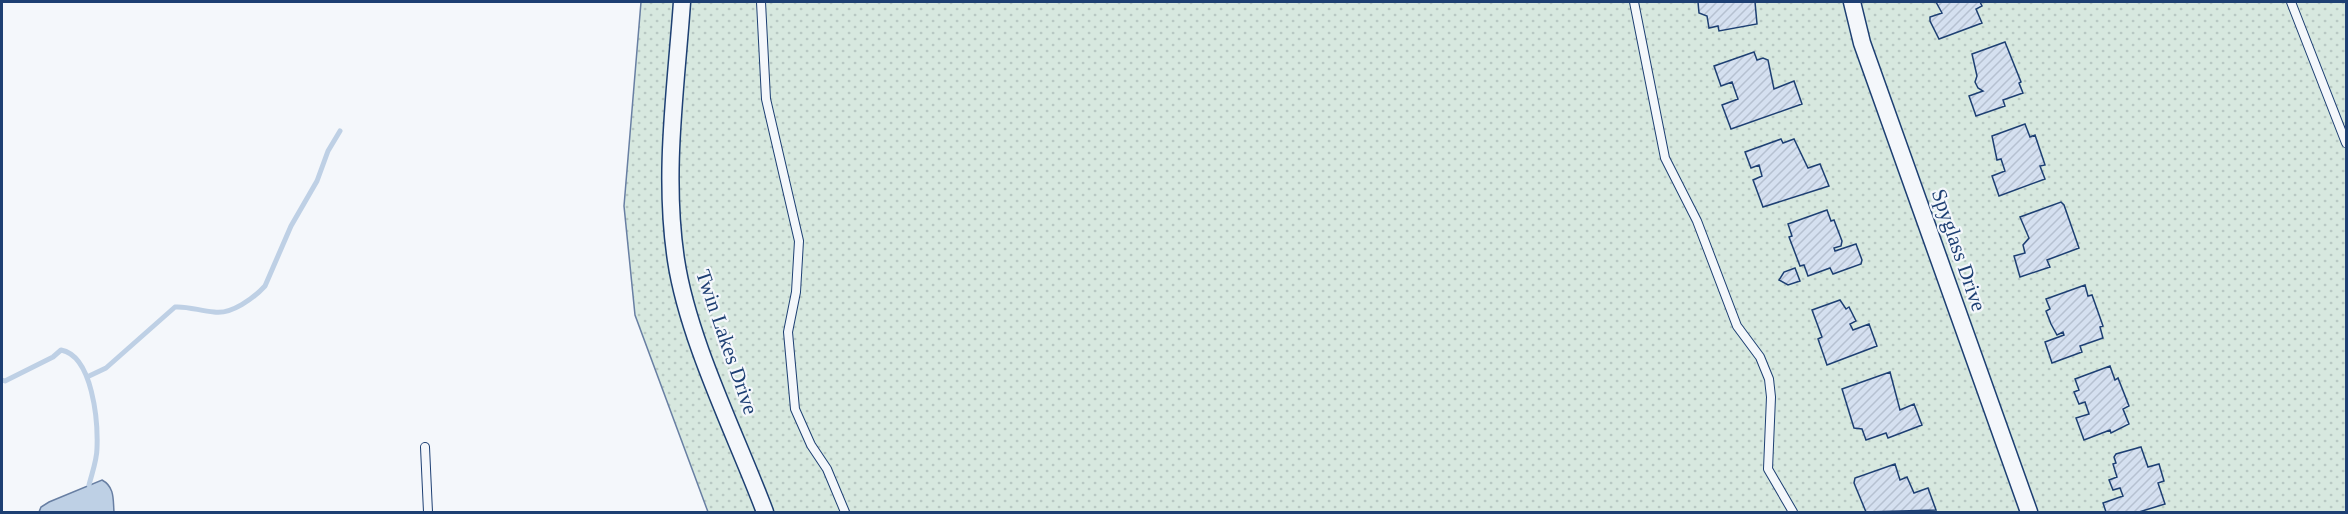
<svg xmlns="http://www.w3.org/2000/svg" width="2348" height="514" font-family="'Times New Roman',serif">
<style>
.grass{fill:url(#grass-dots);stroke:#687fa3;stroke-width:1.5}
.water{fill:#bed0e5;stroke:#687fa3;stroke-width:1.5}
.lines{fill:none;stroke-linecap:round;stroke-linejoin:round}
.stream{stroke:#bed0e5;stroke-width:5}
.building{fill:url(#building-hatch);stroke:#1d3f73;stroke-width:1.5}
.service-casing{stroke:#1d3f73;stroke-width:10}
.minor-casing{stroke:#1d3f73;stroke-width:19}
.service{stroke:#f4f7fb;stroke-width:8}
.minor{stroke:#f4f7fb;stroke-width:16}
.labels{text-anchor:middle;stroke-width:4.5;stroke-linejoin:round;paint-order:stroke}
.street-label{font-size:21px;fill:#1d3f73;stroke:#f4f7fb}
</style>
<defs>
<pattern id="grass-dots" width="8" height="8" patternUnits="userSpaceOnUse" patternTransform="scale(1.5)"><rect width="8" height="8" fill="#d7e8df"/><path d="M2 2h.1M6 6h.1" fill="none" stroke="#b8c8c3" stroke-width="1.8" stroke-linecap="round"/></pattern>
<pattern id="building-hatch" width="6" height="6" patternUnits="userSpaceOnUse" patternTransform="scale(1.5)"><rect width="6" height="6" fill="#d5e0f0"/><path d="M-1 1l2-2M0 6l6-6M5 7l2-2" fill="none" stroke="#b6c1d1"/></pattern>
</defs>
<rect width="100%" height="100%" fill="#f4f7fb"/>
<path class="grass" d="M 641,2 L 2346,2 L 2346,512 L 708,512 L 635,315 L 624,206 Z"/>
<path class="water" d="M 102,480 C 115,487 113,500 114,512 L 39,512 L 41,507 L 49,502 Z"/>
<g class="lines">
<path class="stream" d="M 87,377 L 106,368 L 175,307 C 188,306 200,311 214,312 C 231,315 254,298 265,286 L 291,226 L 317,181 L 328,151 L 340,131
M 2,380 L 5,381 L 53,357 L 61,350 C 93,356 98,422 97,448 C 97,460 92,473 89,485"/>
</g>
<path class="building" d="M 1698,2 L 1755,2 L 1757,24 L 1719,31 L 1718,26 L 1709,28 L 1707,16 L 1699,13 Z
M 1936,2 L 1980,2 L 1982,6 L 1976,9 L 1982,23 L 1939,39 L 1930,21 L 1930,17 L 1942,13 Z
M 2005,42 L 2021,82 L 2019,83 L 2023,93 L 2003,100 L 2005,106 L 1976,116 L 1969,96 L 1983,91 L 1978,88 L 1975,82 L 1977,76 L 1972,54 Z
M 1754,52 L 1757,60 L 1763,58 L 1768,60 L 1774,89 L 1794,81 L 1802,104 L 1731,129 L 1722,105 L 1738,99 L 1732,82 L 1721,86 L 1714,66 Z
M 2025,124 L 2030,137 L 2035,135 L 2045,165 L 2040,166 L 2045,179 L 1999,196 L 1992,176 L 2005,171 L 2001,159 L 1997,160 L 1992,136 Z
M 1781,139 L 1783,143 L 1794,139 L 1808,168 L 1820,164 L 1829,186 L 1763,207 L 1753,180 L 1762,176 L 1759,165 L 1751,168 L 1745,152 Z
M 2061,202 L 2064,205 L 2079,248 L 2047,260 L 2050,267 L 2020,277 L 2014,256 L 2025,253 L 2023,245 L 2029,238 L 2020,217 Z
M 1827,210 L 1831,221 L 1834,220 L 1842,241 L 1841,246 L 1834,248 L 1835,251 L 1856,244 L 1862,260 L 1861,264 L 1833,274 L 1830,268 L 1808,276 L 1804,265 L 1800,266 L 1789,237 L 1792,236 L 1788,224 Z
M 1795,268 L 1800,281 L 1788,285 L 1779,280 L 1784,272 Z
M 2085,285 L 2088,296 L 2092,295 L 2103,326 L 2100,327 L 2103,338 L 2080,346 L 2082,352 L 2052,363 L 2045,342 L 2064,335 L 2063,332 L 2057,335 L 2051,324 L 2046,311 L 2050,309 L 2046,299 Z
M 1840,300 L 1846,309 L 1849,307 L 1856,321 L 1850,324 L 1853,330 L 1869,324 L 1877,346 L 1827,365 L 1818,339 L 1822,337 L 1812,310 Z
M 2110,366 L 2115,380 L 2118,378 L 2129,406 L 2123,409 L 2129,424 L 2111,433 L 2110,430 L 2084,440 L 2076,418 L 2089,414 L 2085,402 L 2079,404 L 2074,392 L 2079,390 L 2075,379 Z
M 1890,372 L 1900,410 L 1914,404 L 1922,425 L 1888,438 L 1886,433 L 1866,440 L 1862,429 L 1854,428 L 1842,389 Z
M 2141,447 L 2148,467 L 2159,464 L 2164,481 L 2158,483 L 2165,504 L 2139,512 L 2106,512 L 2103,503 L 2123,496 L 2120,488 L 2113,490 L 2109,480 L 2117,477 L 2113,464 L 2116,463 L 2114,457 L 2116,454 Z
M 1895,464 L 1900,480 L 1907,477 L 1914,493 L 1928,488 L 1936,510 L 1866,512 L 1854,483 L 1855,478 Z"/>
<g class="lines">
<g class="service-casing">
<path id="service" d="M 761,2 L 766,99 L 799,241 L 796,292 L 788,332 L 795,409 L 811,445 L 827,469 L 845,512
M 1634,2 L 1665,158 L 1697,221 L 1737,326 L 1760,357 L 1769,379 L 1771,397 L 1768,469 L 1793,512
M 2291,2 L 2346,143
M 425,447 L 428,512"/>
</g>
<g class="minor-casing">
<path id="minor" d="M 682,2 C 676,88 663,174 676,260 C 688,340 736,435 765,512
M 1852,2 L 1862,43 L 2029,512"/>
</g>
<use href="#service" class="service"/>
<use href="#minor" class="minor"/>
</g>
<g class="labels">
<g class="street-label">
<text transform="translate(1959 250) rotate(71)" y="7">Spyglass Drive</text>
<text transform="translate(727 342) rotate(71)" y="7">Twin Lakes Drive</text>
</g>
</g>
<rect width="2348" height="514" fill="none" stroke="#1d3f73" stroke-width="6"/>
</svg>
